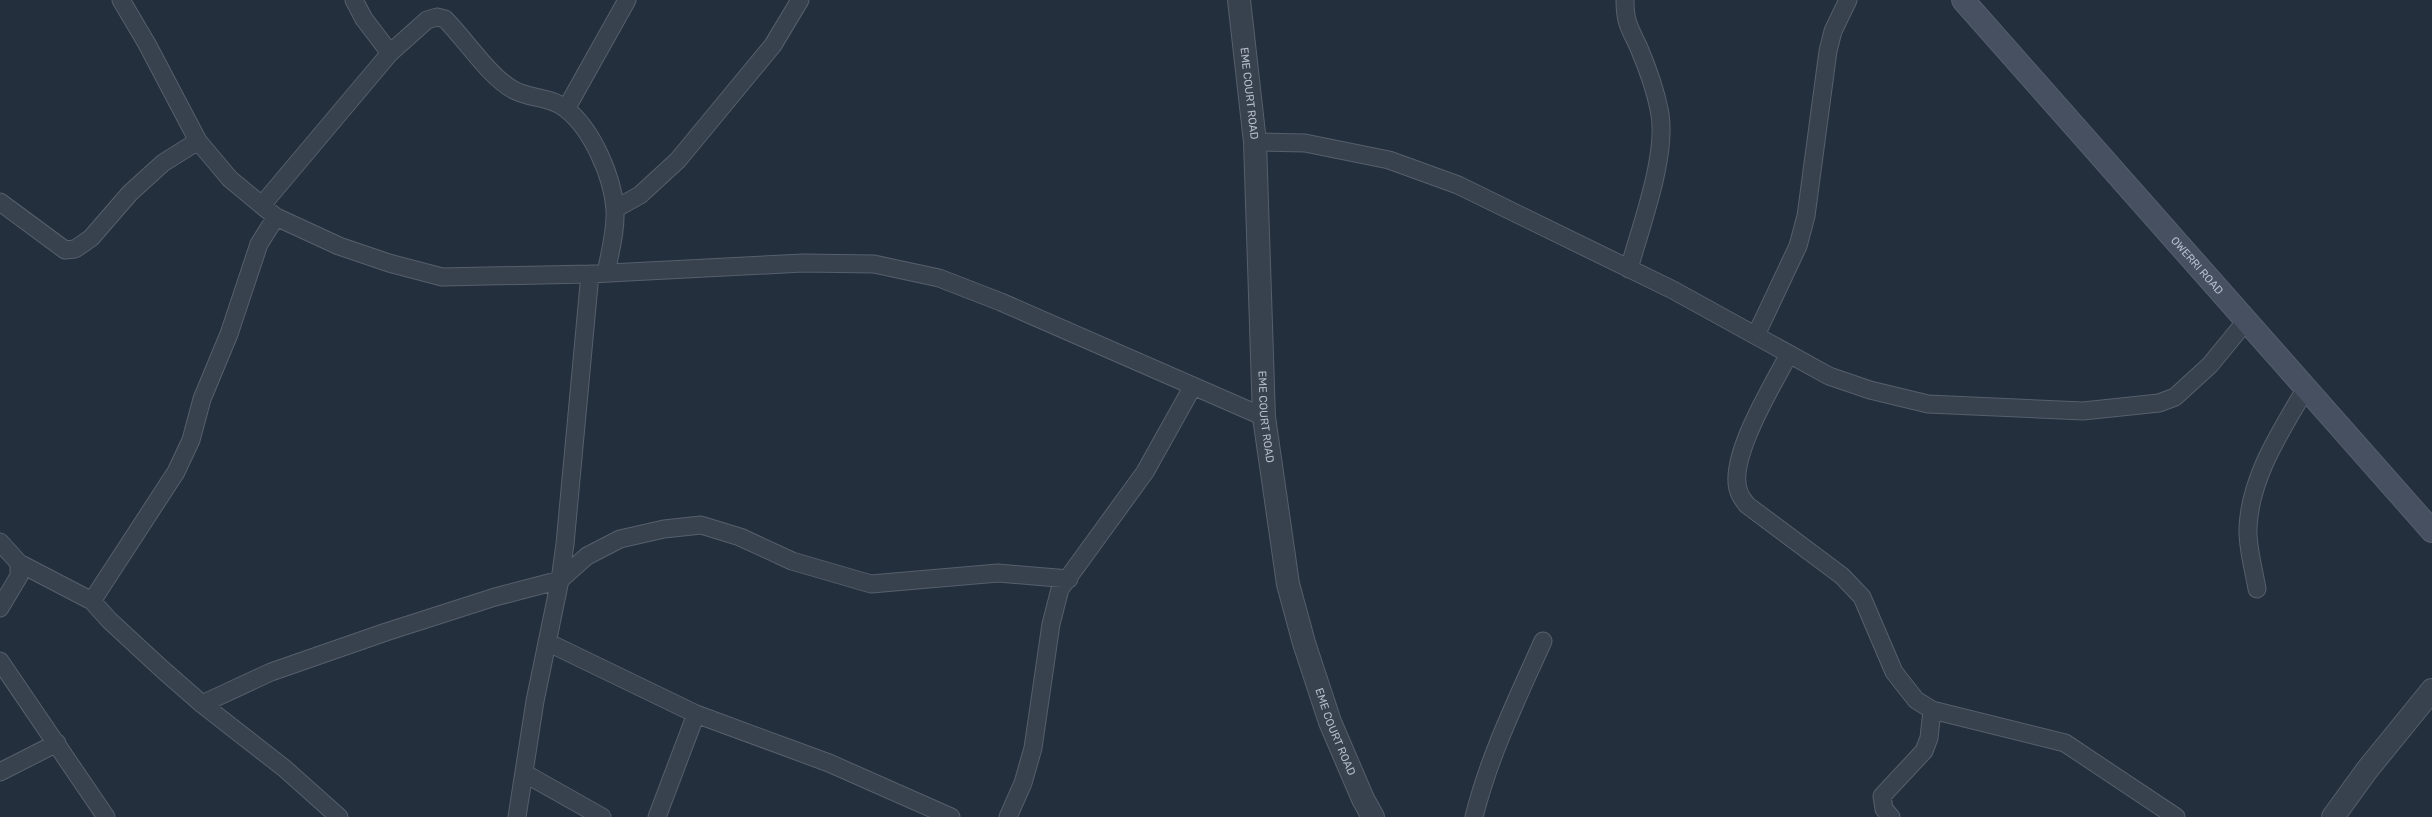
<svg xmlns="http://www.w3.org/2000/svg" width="2432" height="817" font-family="Rubik,sans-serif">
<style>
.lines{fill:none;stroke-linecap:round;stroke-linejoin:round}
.minor-casing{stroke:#565f6c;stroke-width:19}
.tertiary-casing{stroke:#565f6c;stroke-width:24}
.secondary-casing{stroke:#565f6c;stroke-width:24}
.minor{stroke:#38414e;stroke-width:17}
.tertiary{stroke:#38414e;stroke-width:22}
.secondary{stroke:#465061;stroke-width:22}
.labels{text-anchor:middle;stroke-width:4;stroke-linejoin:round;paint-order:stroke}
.street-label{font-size:11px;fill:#b4bcc9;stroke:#1d2633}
</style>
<rect width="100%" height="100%" fill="#242f3e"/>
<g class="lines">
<g class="minor-casing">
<path id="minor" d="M 121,0 L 147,44 L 198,141 L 230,179 L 276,217 L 339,246 L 389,263 L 442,277 L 590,274 L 803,263 L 874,264 L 939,278 L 1001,302 L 1264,417
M 354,0 L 364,19 L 390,53
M 1625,0 C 1625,24 1630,28 1639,48 C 1647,67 1655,89 1659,109 C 1669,152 1641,225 1629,269
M 566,109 L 627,0
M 1255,142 L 1305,143 L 1389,160 L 1458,185 L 1673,290 L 1829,376 L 1870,390 L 1928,404 L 2083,411 L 2159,403 L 2175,397 L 2210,365 L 2246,321
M 0,202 L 65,250 L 75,249 L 91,238 L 130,193 L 163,163 L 198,141
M 262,205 L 390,53 L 427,20 L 437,17 L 445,19 C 465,39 489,76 512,89 C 528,99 550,96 566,109 C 592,129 613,177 615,210 C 616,231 610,252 606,273
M 615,209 L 640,195 L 678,160 L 773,45 L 800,0
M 1756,335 L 1798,246 L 1806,216 L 1828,51 L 1833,31 L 1848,0
M 1789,354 C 1774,383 1726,460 1739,492 C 1740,496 1744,501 1747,505 L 1842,576 L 1862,597 L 1894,672 L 1916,700 L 1932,710 L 2065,743 L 2176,817
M 0,542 L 19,563 L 92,601 L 109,620 L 162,669 L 202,704 L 284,768 L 339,817
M 2257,589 C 2254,570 2247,547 2248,528 C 2250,477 2281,431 2306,388
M 92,601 L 176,472 L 191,440 L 202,399 L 229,334 L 259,244 L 276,217
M 0,608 L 19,576 L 19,563
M 547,642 L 696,714 L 829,763 L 951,817
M 0,661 L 106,817
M 202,704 L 271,672 L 386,632 L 495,597 L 560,580 L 587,556 L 620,539 L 664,529 L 701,525 L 740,537 L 792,561 L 871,584 L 998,573 L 1069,579
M 0,772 L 57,743
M 524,773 L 602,817
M 517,817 L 535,701 L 560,580 L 565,544 L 590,274
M 657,817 L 696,714
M 1008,817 L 1023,783 L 1033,748 L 1051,624 L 1060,589 L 1145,472 L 1193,386
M 1474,817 C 1489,756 1517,699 1543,641
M 1891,817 L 1884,809 L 1882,796 L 1924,751 L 1929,738 L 1932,710"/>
</g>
<g class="tertiary-casing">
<g id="tertiary">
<path id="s1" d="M 1239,0 L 1255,142 L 1264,417 L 1288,584 L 1304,643 L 1330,722 L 1363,799 L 1373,817"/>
<path d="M 2333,817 L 2367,770 L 2432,690"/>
</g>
</g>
<g class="secondary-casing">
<g id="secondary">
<path id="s2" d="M 1963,0 L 2432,531"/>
</g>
</g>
<use href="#minor" class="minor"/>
<use href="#tertiary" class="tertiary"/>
<use href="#secondary" class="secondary"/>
</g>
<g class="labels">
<g class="street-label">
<text dy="4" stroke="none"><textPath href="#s1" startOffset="94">EME COURT ROAD</textPath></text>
<text dy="4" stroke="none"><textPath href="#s2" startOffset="354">OWERRI ROAD</textPath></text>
<text dy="4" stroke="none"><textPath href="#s1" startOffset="418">EME COURT ROAD</textPath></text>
<text dy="4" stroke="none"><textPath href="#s1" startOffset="742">EME COURT ROAD</textPath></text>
</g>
</g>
</svg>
